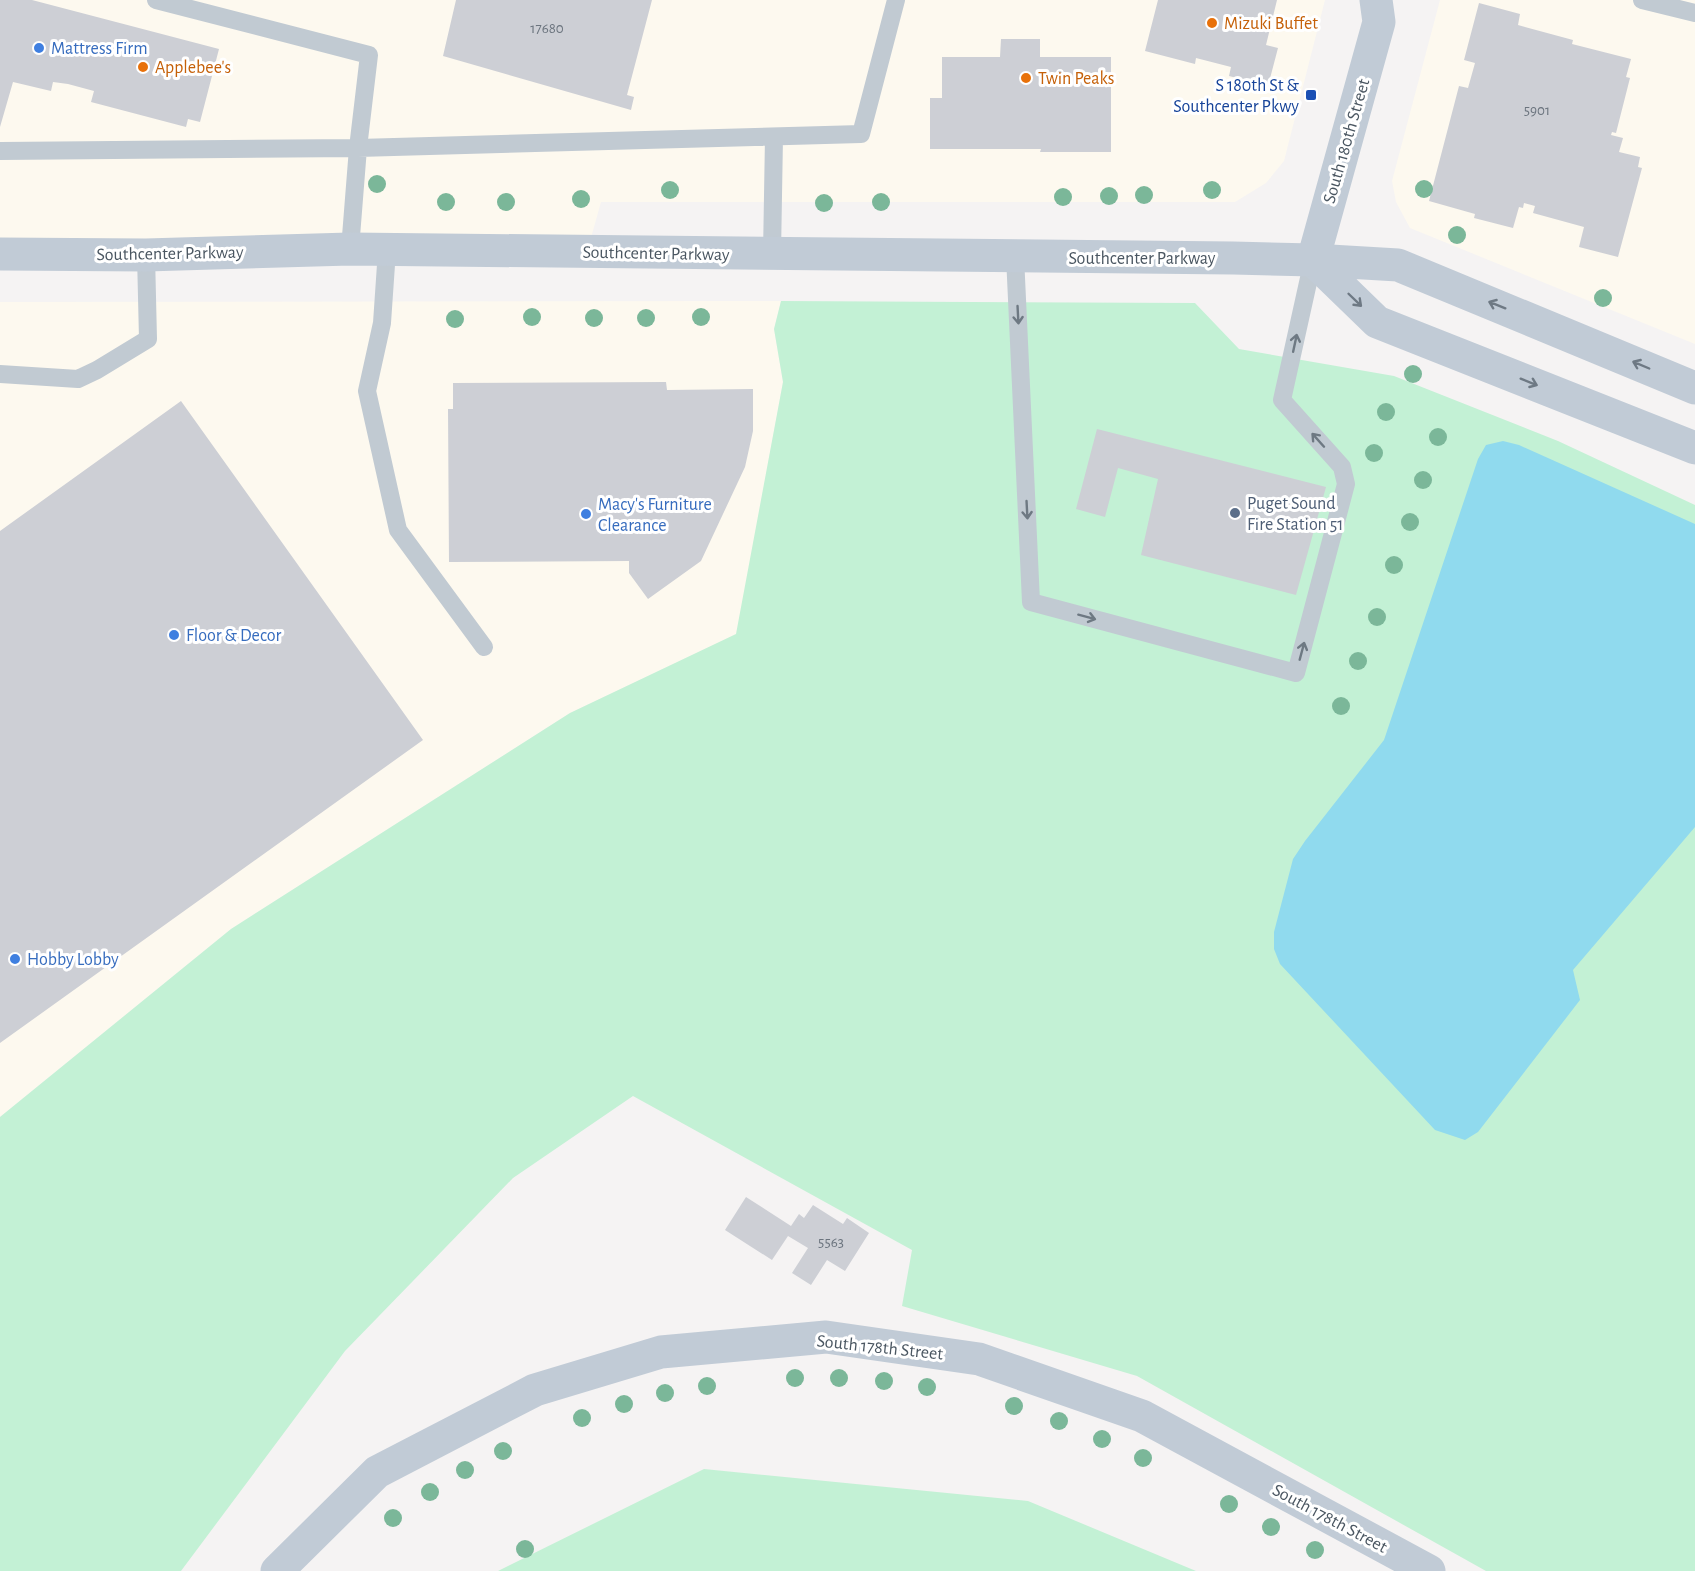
<svg xmlns="http://www.w3.org/2000/svg" width="1695" height="1571" font-family="'Alegreya Sans',sans-serif">
<style>
.commercial{fill:#fdf9ef}
.green{fill:#c3f1d5}
.water{fill:#90daee}
.building{fill:#cdcfd5}
.lines{fill:none;stroke-linecap:round;stroke-linejoin:round}
.lane{stroke:#c1cad2;stroke-width:18}
.secondary{stroke:#c1cbd6;stroke-width:33}
.tree{fill:#7bb799}
.oneway{stroke:#6e7984}
.oneway2{stroke:#6e7983}
.food-dot{fill:#e8710a;stroke:#fff;stroke-width:2}
.shop-dot{fill:#3f7fe0;stroke:#fff;stroke-width:2}
.transit-dot{fill:#1a4fb4;stroke:#fff;stroke-width:2}
.service-dot{fill:#5c6f8a;stroke:#fff;stroke-width:2}
.labels{text-anchor:middle;stroke-width:6;stroke-linejoin:round;paint-order:stroke}
.number-label{font-size:15px;fill:#6b747e}
.food-label{font-size:18px;fill:#c56008;stroke:#fff;text-anchor:start}
.shop-label{font-size:18px;fill:#366cbe;stroke:#fff;text-anchor:start}
.transit-label{font-size:18px;fill:#164399;stroke:#fff;text-anchor:end}
.street-label{font-size:18px;fill:#4a5661;stroke:#fff}
.service-label{font-size:18px;fill:#4e5e75;stroke:#fff;text-anchor:start}
</style>
<rect width="100%" height="100%" fill="#f5f3f3"/>
<path class="commercial" d="M 0,0 L 1325,0 L 1284,161 L 1266,183 L 1235,202 L 601,202 L 587,252 L 0,253 Z
M 1440,0 L 1695,0 L 1695,344 L 1410,228 L 1396,202 L 1392,181 Z
M 781,301 L 774,329 L 783,382 L 737,634 L 570,713 L 231,929 L 0,1117 L 0,302 Z"/>
<path class="green" d="M 781,301 L 1195,303 L 1239,349 L 1394,376 L 1558,441 L 1695,505 L 1695,1571 L 1486,1571 L 1137,1376 L 902,1306 L 912,1250 L 633,1096 L 513,1178 L 345,1351 L 181,1571 L 0,1571 L 0,1117 L 231,929 L 570,713 L 736,634 L 783,382 L 774,329 Z
M 704,1469 L 1028,1501 L 1196,1571 L 498,1571 Z"/>
<path class="water" d="M 1503,441 L 1519,445 L 1695,524 L 1695,827 L 1573,970 L 1580,1000 L 1478,1132 L 1465,1140 L 1435,1130 L 1280,964 L 1274,949 L 1274,932 L 1293,859 L 1305,841 L 1384,740 L 1478,459 L 1486,445 Z"/>
<path class="building" d="M 0,0 L 32,0 L 219,49 L 200,122 L 188,119 L 186,127 L 91,102 L 94,91 L 68,84 L 53,82 L 51,91 L 13,82 L 0,127 Z
M 456,0 L 652,0 L 627,95 L 634,97 L 631,110 L 443,56 Z
M 1158,0 L 1277,0 L 1266,45 L 1278,48 L 1268,86 L 1229,76 L 1231,67 L 1196,58 L 1195,64 L 1145,51 Z
M 1479,3 L 1520,14 L 1518,25 L 1573,40 L 1572,44 L 1631,59 L 1626,77 L 1630,78 L 1616,133 L 1612,132 L 1611,135 L 1623,138 L 1619,152 L 1640,157 L 1638,167 L 1642,168 L 1618,257 L 1579,247 L 1584,227 L 1533,213 L 1535,206 L 1524,203 L 1523,208 L 1519,207 L 1513,228 L 1474,218 L 1475,214 L 1429,201 L 1459,86 L 1468,88 L 1475,63 L 1464,60 Z
M 1001,39 L 1040,39 L 1040,57 L 1111,57 L 1111,152 L 1040,152 L 1041,149 L 930,149 L 930,98 L 942,98 L 942,57 L 1000,57 Z
M 666,382 L 667,390 L 753,389 L 753,431 L 745,467 L 701,561 L 648,599 L 629,573 L 629,561 L 449,562 L 448,409 L 453,409 L 453,383 Z
M 181,401 L 423,740 L 0,1043 L 0,531 Z
M 1097,429 L 1326,487 L 1296,595 L 1141,555 L 1158,479 L 1118,468 L 1105,517 L 1076,509 Z
M 746,1197 L 791,1226 L 799,1214 L 804,1218 L 813,1205 L 843,1224 L 847,1218 L 869,1233 L 845,1271 L 827,1260 L 811,1285 L 792,1273 L 808,1248 L 788,1236 L 772,1260 L 725,1230 Z"/>
<g class="lines">
<path class="lane" d="M 156,0 L 369,55 L 358,148 L 350,249
M 1642,0 L 1695,13
M 0,151 L 358,148 L 861,134 L 896,0
M 387,250 L 382,323 L 367,391 L 398,530 L 484,647
M 772,254 L 774,137
M 1015,256 L 1031,602 L 1296,673 L 1346,484 L 1342,467 L 1282,400 L 1313,260
M 0,374 L 78,379 L 97,370 L 148,339 L 146,255"/>
<path class="secondary" d="M 0,254 L 146,255 L 350,249 L 1233,258 L 1313,260 L 1398,265 L 1695,388
M 1313,260 L 1377,322 L 1695,448
M 1313,260 L 1379,22 L 1376,0
M 277,1571 L 377,1472 L 535,1390 L 661,1352 L 826,1337 L 979,1359 L 1142,1416 L 1429,1571"/>
</g>
<g class="tree">
<circle cx="377" cy="184" r="9"/>
<circle cx="1424" cy="189" r="9"/>
<circle cx="670" cy="190" r="9"/>
<circle cx="1212" cy="190" r="9"/>
<circle cx="1144" cy="195" r="9"/>
<circle cx="1109" cy="196" r="9"/>
<circle cx="1063" cy="197" r="9"/>
<circle cx="581" cy="199" r="9"/>
<circle cx="446" cy="202" r="9"/>
<circle cx="506" cy="202" r="9"/>
<circle cx="881" cy="202" r="9"/>
<circle cx="824" cy="203" r="9"/>
<circle cx="1457" cy="235" r="9"/>
<circle cx="1603" cy="298" r="9"/>
<circle cx="532" cy="317" r="9"/>
<circle cx="701" cy="317" r="9"/>
<circle cx="594" cy="318" r="9"/>
<circle cx="646" cy="318" r="9"/>
<circle cx="455" cy="319" r="9"/>
<circle cx="1413" cy="374" r="9"/>
<circle cx="1386" cy="412" r="9"/>
<circle cx="1438" cy="437" r="9"/>
<circle cx="1374" cy="453" r="9"/>
<circle cx="1423" cy="480" r="9"/>
<circle cx="1410" cy="522" r="9"/>
<circle cx="1394" cy="565" r="9"/>
<circle cx="1377" cy="617" r="9"/>
<circle cx="1358" cy="661" r="9"/>
<circle cx="1341" cy="706" r="9"/>
<circle cx="795" cy="1378" r="9"/>
<circle cx="839" cy="1378" r="9"/>
<circle cx="884" cy="1381" r="9"/>
<circle cx="707" cy="1386" r="9"/>
<circle cx="927" cy="1387" r="9"/>
<circle cx="665" cy="1393" r="9"/>
<circle cx="624" cy="1404" r="9"/>
<circle cx="1014" cy="1406" r="9"/>
<circle cx="582" cy="1418" r="9"/>
<circle cx="1059" cy="1421" r="9"/>
<circle cx="1102" cy="1439" r="9"/>
<circle cx="503" cy="1451" r="9"/>
<circle cx="1143" cy="1458" r="9"/>
<circle cx="465" cy="1470" r="9"/>
<circle cx="430" cy="1492" r="9"/>
<circle cx="1229" cy="1504" r="9"/>
<circle cx="393" cy="1518" r="9"/>
<circle cx="1271" cy="1527" r="9"/>
<circle cx="525" cy="1549" r="9"/>
<circle cx="1315" cy="1550" r="9"/>
</g>
<defs><path id="oneway-shaft" d="M-6 0H5M1.5-3L5.5 0L1.5 3" fill="none" stroke-width="1.6" stroke-linecap="round" stroke-linejoin="round" transform="scale(1.5)"/></defs>
<g class="oneway">
<use href="#oneway-shaft" transform="translate(1355 300) rotate(44)"/>
<use href="#oneway-shaft" transform="translate(1497 305) rotate(-158)"/>
<use href="#oneway-shaft" transform="translate(1641 365) rotate(-157)"/>
<use href="#oneway-shaft" transform="translate(1529 382) rotate(22)"/>
</g>
<g class="oneway2">
<use href="#oneway-shaft" transform="translate(1018 315) rotate(87)"/>
<use href="#oneway-shaft" transform="translate(1295 343) rotate(-78)"/>
<use href="#oneway-shaft" transform="translate(1318 440) rotate(-132)"/>
<use href="#oneway-shaft" transform="translate(1027 510) rotate(87)"/>
<use href="#oneway-shaft" transform="translate(1087 617) rotate(15)"/>
<use href="#oneway-shaft" transform="translate(1302 651) rotate(-75)"/>
</g>
<g class="food-dot">
<circle cx="1212" cy="23" r="6"/>
<circle cx="143" cy="67" r="6"/>
<circle cx="1026" cy="78" r="6"/>
</g>
<g class="shop-dot">
<circle cx="39" cy="48" r="6"/>
<circle cx="586" cy="514" r="6"/>
<circle cx="174" cy="635" r="6"/>
<circle cx="15" cy="959" r="6"/>
</g>
<rect class="transit-dot" x="1305" y="89" width="12" height="12" rx="3"/>
<circle class="service-dot" cx="1235" cy="513" r="6"/>
<g class="labels">
<g class="number-label">
<text x="547" y="33">17680</text>
<text x="1537" y="115">5901</text>
<text x="831" y="1247">5563</text>
</g>
<g class="food-label">
<text x="1224" y="29">Mizuki Buffet</text>
<text x="155" y="73">Applebee's</text>
<text x="1038" y="84">Twin Peaks</text>
</g>
<g class="shop-label">
<text x="51" y="54">Mattress Firm</text>
<text x="598" y="510">Macy's Furniture<tspan x="598" dy="21">Clearance</tspan></text>
<text x="186" y="641">Floor &amp; Decor</text>
<text x="27" y="965">Hobby Lobby</text>
</g>
<g class="transit-label">
<text x="1299" y="91">S 180th St &amp;<tspan x="1299" dy="21">Southcenter Pkwy</tspan></text>
</g>
<g class="street-label">
<text transform="translate(1346 141) rotate(-74)" y="6">South 180th Street</text>
<text transform="translate(170 253) rotate(-1)" y="6">Southcenter Parkway</text>
<text transform="translate(656 253) rotate(1)" y="6">Southcenter Parkway</text>
<text x="1142" y="264">Southcenter Parkway</text>
<text transform="translate(880 1347) rotate(6)" y="6">South 178th Street</text>
<text transform="translate(1330 1518) rotate(28)" y="6">South 178th Street</text>
</g>
<g class="service-label">
<text x="1247" y="509">Puget Sound<tspan x="1247" dy="21">Fire Station 51</tspan></text>
</g>
</g>
</svg>
